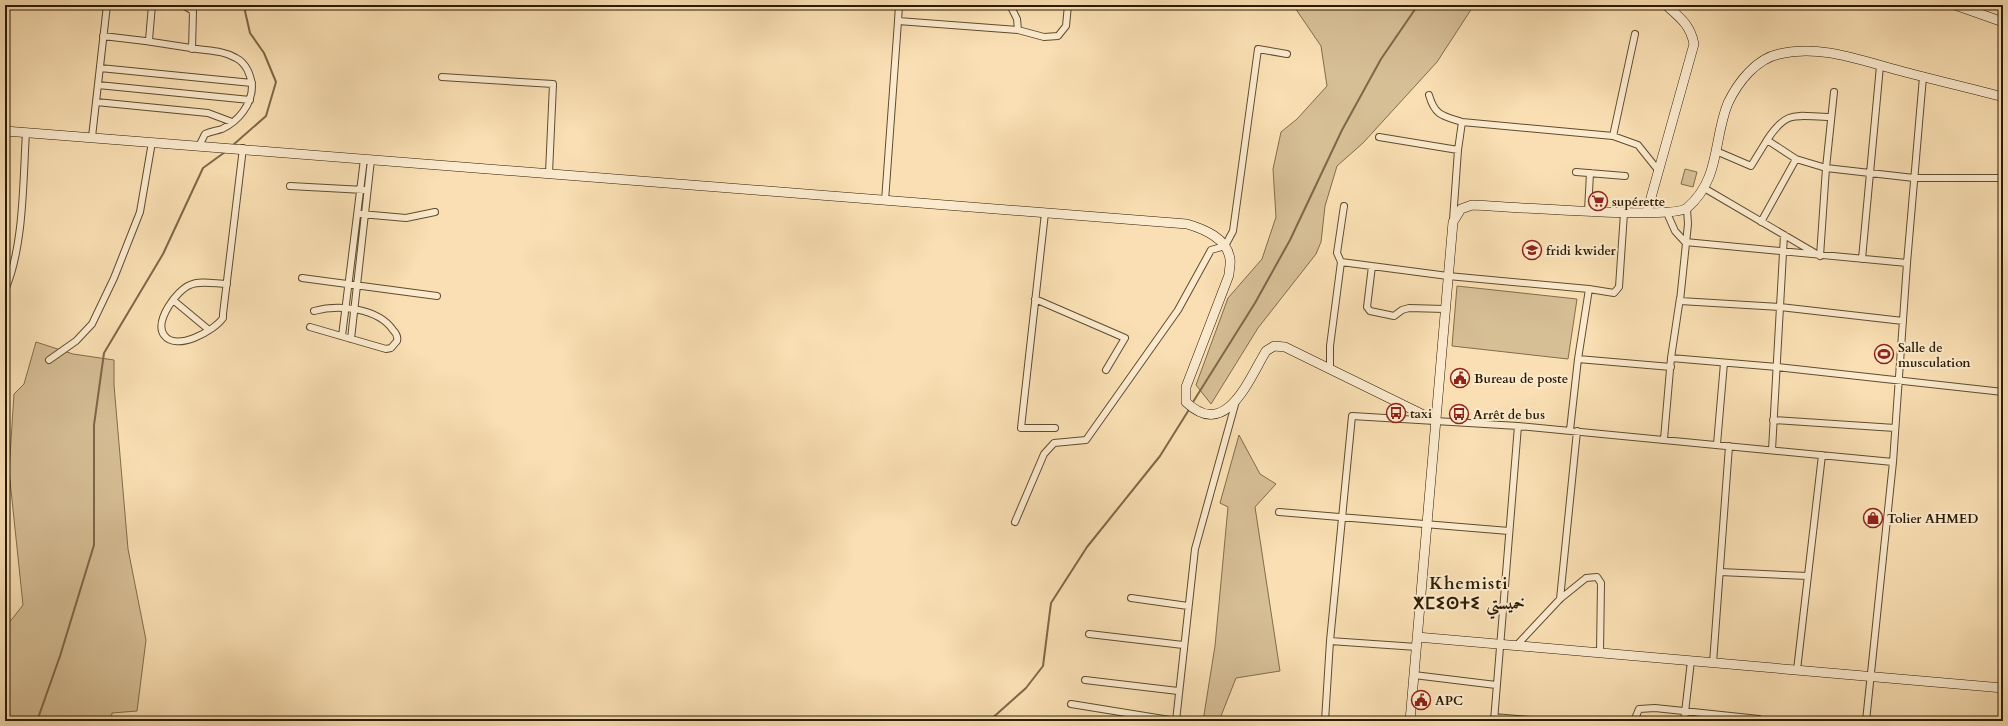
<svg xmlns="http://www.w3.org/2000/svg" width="2008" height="726" font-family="Cardo,Amiri,'Noto Sans Tifinagh',serif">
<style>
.green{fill:#d6be95;stroke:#816c4c}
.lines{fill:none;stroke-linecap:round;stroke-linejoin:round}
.stream{stroke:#7d6848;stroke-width:2}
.street-casing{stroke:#5f4c2e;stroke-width:8}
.secondary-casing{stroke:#2c1b02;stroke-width:10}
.street{stroke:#fbeace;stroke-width:6}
.secondary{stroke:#fbeace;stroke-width:9}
.labels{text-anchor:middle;stroke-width:4;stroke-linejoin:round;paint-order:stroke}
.poi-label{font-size:13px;font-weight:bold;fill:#2c1b02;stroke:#fbeace;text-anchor:start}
.district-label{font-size:17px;font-weight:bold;letter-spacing:1px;fill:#2c1b02;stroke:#fbeace}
</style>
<rect width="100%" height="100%" fill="#f9dfb3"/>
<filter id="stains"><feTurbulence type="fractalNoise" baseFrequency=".005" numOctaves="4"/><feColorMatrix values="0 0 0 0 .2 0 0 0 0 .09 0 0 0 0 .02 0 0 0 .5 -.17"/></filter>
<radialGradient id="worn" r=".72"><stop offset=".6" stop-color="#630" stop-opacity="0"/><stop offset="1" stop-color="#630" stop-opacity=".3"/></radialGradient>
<path class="green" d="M 1293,5 L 1330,5 L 1332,8 L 1337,5 L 1474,5 L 1437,62 L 1363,143 L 1337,166 L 1325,206 L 1321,242 L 1316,254 L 1258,328 L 1211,404 L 1196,385 L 1228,298 L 1262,259 L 1276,217 L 1273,169 L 1281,132 L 1297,119 L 1327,86 L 1321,46 Z
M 1685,169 L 1697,172 L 1693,187 L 1681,184 Z
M 1457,286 L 1577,299 L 1568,359 L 1452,346 Z
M 36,342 L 73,354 L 114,360 L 114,385 L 128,549 L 146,640 L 137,711 L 112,713 L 111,721 L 5,721 L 5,628 L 23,605 L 9,471 L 14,394 L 24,384 Z
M 1239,435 L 1260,474 L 1276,484 L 1255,507 L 1280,671 L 1236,678 L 1219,721 L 1203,721 L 1215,646 L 1228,507 L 1220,503 Z"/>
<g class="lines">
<path class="stream" d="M 233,145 L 266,116 L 276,82 L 264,53 L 250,33 L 245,11 L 246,5
M 1193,402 L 1255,303 L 1290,240 L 1342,130 L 1381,59 L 1418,5
M 37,721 L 60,656 L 94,545 L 94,425 L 104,353 L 163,254 L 203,168 L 225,152
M 989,721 L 1026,688 L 1043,666 L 1051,603 L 1087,547 L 1160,456 L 1190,408"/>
<g class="street-casing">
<path id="street" d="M 183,5 L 193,11 L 192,49
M 898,21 L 899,5
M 1018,30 L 1044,37 L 1058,36 L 1066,26 L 1068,5
M 1635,34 L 1613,136 L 1638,145 L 1658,170
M 103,36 C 133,39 162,43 191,48 C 206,51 223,50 236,58 C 246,63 251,75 252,86 C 252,104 239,121 222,129 C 216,131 211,131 205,134 L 199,146
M 149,40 L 152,5
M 100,68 L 252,83
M 442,77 L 553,84 L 549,173
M 98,85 L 250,100
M 1429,95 C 1435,116 1443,116 1462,122 L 1613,136
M 96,102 L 208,113 L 232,122
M 92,137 L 107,5
M 1379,137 L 1458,150
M 1767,140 C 1788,108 1797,117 1831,117
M 1716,151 L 1751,166 L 1767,140 L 1796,159 L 1761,222
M 1796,159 L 1826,168 L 1914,178 L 2003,178
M 1576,172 L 1625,176
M 290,186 L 364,190
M 1704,188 L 1820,256 L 1826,168 L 1834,92
M 885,201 L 898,21 L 1018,30 L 1017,19 L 1010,5
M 1687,209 L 1688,224 L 1680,301 L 1780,307 L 1903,321
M 1588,211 L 1590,173
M 1045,213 L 1021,428 L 1055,428
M 1667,213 L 1675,231 L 1685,242 L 1907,263
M 361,214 L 406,218 L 435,212
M 1453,220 L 1458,150 L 1462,122
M 1862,259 L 1880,66
M 1341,262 L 1337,253 L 1344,206
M 1372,266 L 1367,307 L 1370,311 L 1394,316 L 1402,310 L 1409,308 L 1445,309
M 302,278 L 437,296
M 227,284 C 216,284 200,280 190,285 C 177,290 154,321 164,335 C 176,352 214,331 223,318 L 223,314 L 243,148
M 5,290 C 24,247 23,180 26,132
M 1035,299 L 1125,338 L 1106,370
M 173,300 L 209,330
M 310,327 L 386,349 L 391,348 L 397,341 C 398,337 396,333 393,330 C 378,308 339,304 314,311
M 342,336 L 364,159
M 351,339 L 371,160
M 1671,358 L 1777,367 L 2003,392
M 1578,359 L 1671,367
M 49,360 L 76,341 L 92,324 L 114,278 L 140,212 L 152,142
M 1330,369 L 1330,346 L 1341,262 L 1448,276 L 1589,289
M 1773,420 L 1895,428
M 1518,426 L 1893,462
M 1570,430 L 1578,359 L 1589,289 L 1614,293 L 1619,287 L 1624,213
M 1664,439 L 1671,358 L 1680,298
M 1717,444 L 1724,363
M 1772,450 L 1784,235
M 1279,512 L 1509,531
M 1015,522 L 1044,454 L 1054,443 L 1086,440 L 1178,310 L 1211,250 L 1225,246 L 1233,231 L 1258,49 L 1287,54
M 1720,572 L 1808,576
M 1131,598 L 1188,606
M 1560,599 L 1577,431
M 1089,634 L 1183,645
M 1330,641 L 1417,647
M 1516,646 L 1560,599 L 1586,578 L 1597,577 L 1601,583 L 1600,653
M 1713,663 L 1729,446
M 1797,670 L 1822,455
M 1414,675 L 1496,685
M 1085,680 L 1178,691
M 1071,704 L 1176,721
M 1494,717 L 1542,721
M 1176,721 L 1195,549 L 1236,401
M 1325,721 L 1330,641 L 1352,416 L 1518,426 L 1494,721
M 1634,721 L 1639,709 L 1655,708 L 1759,719 L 1762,721
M 1684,721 L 1691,661
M 1866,721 L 1893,462 L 1907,263 L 1923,77"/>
</g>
<g class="secondary-casing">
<path id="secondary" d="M 1955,5 L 2003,22
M 5,131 L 1187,224 C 1204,229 1227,238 1230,259 C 1231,263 1229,270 1229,275 L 1186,387 L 1186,402 C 1226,440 1248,381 1266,351 L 1274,346 L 1285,347 L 1436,421
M 1647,212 L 1694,44 C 1690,24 1680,18 1666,5
M 1417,637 L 2003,688
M 1410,721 L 1453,222 L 1461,209 L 1472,205 C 1502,206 1673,220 1687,208 C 1721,179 1713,139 1728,103 C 1738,82 1756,59 1779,54 C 1821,44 1862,61 1901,71 C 1935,80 1969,88 2003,97"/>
</g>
<use href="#street" class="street"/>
<use href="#secondary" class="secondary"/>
</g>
<defs>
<g id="supermarket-ring" transform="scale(1)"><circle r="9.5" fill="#fbeace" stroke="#8f2418" stroke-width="1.5"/><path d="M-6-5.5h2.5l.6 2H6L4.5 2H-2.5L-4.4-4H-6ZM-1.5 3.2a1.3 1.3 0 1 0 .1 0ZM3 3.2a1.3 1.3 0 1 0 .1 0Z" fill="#8f2418"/></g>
<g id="school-ring" transform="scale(1)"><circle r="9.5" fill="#fbeace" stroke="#8f2418" stroke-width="1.5"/><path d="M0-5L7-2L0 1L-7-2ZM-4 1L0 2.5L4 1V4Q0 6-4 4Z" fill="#8f2418"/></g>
<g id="stadium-ring" transform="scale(1)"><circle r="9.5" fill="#fbeace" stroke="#8f2418" stroke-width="1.5"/><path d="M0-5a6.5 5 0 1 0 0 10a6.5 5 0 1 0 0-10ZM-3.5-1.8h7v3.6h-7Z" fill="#8f2418"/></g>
<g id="civic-ring" transform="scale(1)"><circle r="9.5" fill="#fbeace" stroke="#8f2418" stroke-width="1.5"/><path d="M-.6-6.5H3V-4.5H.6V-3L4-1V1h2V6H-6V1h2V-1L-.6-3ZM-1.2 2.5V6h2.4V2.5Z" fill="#8f2418"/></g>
<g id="bus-ring" transform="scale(1)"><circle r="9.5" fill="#fbeace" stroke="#8f2418" stroke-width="1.5"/><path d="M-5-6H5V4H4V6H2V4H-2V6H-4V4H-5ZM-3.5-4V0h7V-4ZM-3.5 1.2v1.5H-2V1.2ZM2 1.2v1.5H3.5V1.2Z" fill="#8f2418"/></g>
<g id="shop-ring" transform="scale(1)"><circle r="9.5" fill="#fbeace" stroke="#8f2418" stroke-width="1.5"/><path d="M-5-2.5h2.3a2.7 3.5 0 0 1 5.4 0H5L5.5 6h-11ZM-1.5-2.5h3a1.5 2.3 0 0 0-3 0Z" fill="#8f2418"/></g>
</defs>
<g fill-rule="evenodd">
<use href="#supermarket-ring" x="1598" y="201"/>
<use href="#school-ring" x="1532" y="250"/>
<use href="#stadium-ring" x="1884" y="354"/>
<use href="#civic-ring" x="1460" y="378"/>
<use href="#bus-ring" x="1396" y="413"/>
<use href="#bus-ring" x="1459" y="414"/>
<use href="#shop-ring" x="1873" y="518"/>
<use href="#civic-ring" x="1421" y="700"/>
</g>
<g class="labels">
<g class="poi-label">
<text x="1612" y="206">supérette</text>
<text x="1546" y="255">fridi kwider</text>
<text x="1898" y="352">Salle de<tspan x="1898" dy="15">musculation</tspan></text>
<text x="1474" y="383">Bureau de poste</text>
<text x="1410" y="418">taxi</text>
<text x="1473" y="419">Arrêt de bus</text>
<text x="1887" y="523">Tolier AHMED</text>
<text x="1435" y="705">APC</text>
</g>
<g class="district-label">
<text x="1469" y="589">Khemisti<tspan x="1469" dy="20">ⵅⵎⵉⵙⵜⵉ خميستي</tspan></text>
</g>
</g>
<rect width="2008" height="726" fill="none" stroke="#f9dfb3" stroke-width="20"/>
<rect x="6" y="6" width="1996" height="714" fill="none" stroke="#2c1b02" stroke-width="2"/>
<rect x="10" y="10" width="1988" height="706" fill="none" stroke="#2c1b02"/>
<rect width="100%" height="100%" filter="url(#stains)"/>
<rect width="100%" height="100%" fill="url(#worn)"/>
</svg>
